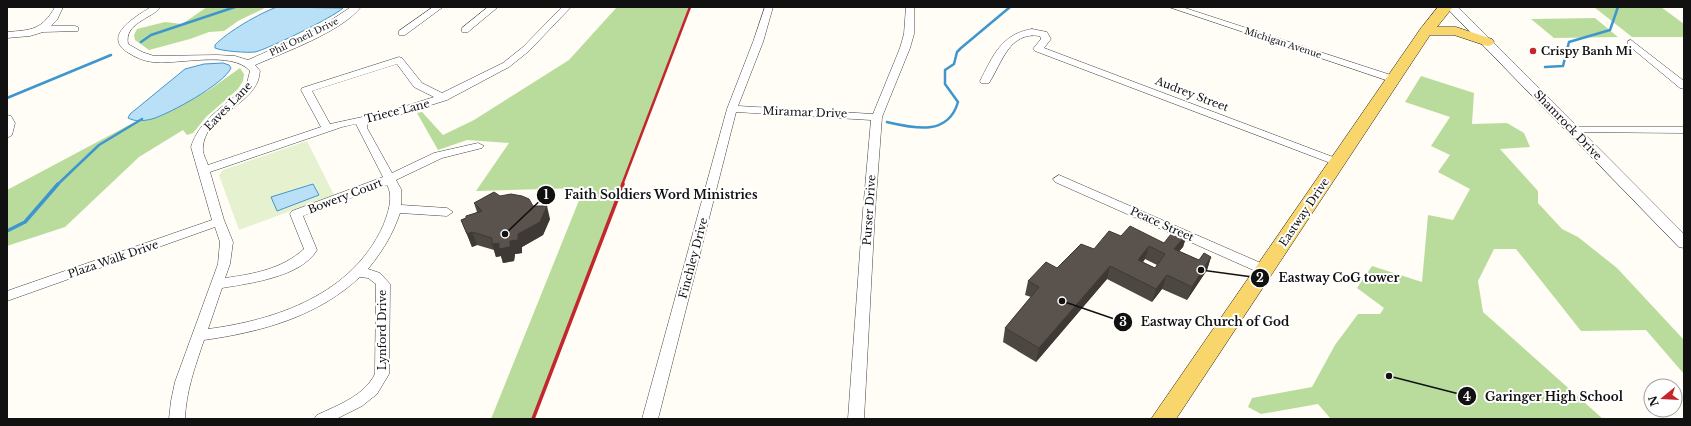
<svg xmlns="http://www.w3.org/2000/svg" width="1691" height="426" font-family="'Libre Baskerville',serif">
<style>
.forest{fill:#b9dc9c}
.pitch{fill:#e6f2cf}
.water{fill:#b9e0f7;stroke:#3f96cf}
.lines{fill:none;stroke-linecap:round;stroke-linejoin:round}
.stream-far1{stroke:#3f96cf;stroke-width:2.5}
.stream{stroke:#3f96cf;stroke-width:3.5}
.minor-casing{stroke:#444;stroke-width:1}
.tertiary-casing{stroke:#444;stroke-width:1}
.primary-casing{stroke:#222;stroke-width:1}
.minor{fill:#fff;fill-rule:evenodd}
.tertiary{fill:#fff;fill-rule:evenodd}
.primary{fill:#f9d66b;fill-rule:evenodd}
.rail-far1{stroke:#c4262e;stroke-width:2.5}
.rail{stroke:#c4262e;stroke-width:3.5}
.wall{fill:#4d4742;fill-rule:evenodd}
.shaded-wall{fill:#3f3936}
.building{fill:#5a524d;stroke:#3f3936;fill-rule:evenodd}
.poi-dot{fill:#c4262e;stroke:#fff;stroke-width:1.5}
.labels{text-anchor:middle;stroke-width:4;stroke-linejoin:round;paint-order:stroke}
.far-street-label{font-size:9px;fill:#111;stroke:#fff}
.poi-label{font-size:11px;font-weight:bold;fill:#111;stroke:#fff;text-anchor:start}
.street-label{font-size:11px;fill:#111;stroke:#fff}
.leader{fill:none;stroke:#111;stroke-width:1.5}
.callout-dot{fill:#111;stroke:#fff;stroke-width:1.5}
.mark-label{font-size:12px;text-anchor:middle;font-weight:bold;fill:#fff}
.callout-label{font-size:12px;text-anchor:middle;font-weight:bold;fill:#111;stroke:#fff;stroke-width:4;stroke-linejoin:round;paint-order:stroke}
</style>
<rect width="100%" height="100%" fill="#fffdf5"/>
<path class="forest" d="M 207,7 L 267,7 L 238,21 L 224,31 L 209,32 L 190,39 L 149,50 L 135,40 L 134,35 L 137,29 L 165,22 L 182,24 Z
M 617,7 L 689,7 L 532,419 L 491,419 L 584,188 L 476,191 L 509,143 L 467,140 L 438,150 L 417,113 L 422,112 L 443,135 L 474,120 L 569,60 Z
M 1594,7 L 1661,7 L 1684,24 L 1684,37 L 1632,37 Z
M 1595,18 L 1618,37 L 1554,38 L 1531,19 Z
M 240,68 L 244,74 L 243,81 L 238,89 L 206,117 L 193,133 L 187,135 L 183,130 L 139,157 L 65,227 L 7,246 L 7,190 L 131,124 L 161,116 L 209,90 Z
M 1421,76 L 1474,93 L 1472,124 L 1507,123 L 1524,133 L 1530,147 L 1500,149 L 1538,191 L 1538,203 L 1562,229 L 1578,237 L 1617,268 L 1684,340 L 1684,374 L 1646,330 L 1581,331 L 1516,249 L 1494,249 L 1478,281 L 1483,312 L 1603,419 L 1331,419 L 1318,404 L 1261,414 L 1248,407 L 1252,398 L 1312,387 L 1335,345 L 1358,314 L 1380,314 L 1384,308 L 1357,288 L 1372,266 L 1422,282 L 1428,215 L 1453,220 L 1470,189 L 1438,172 L 1450,155 L 1431,146 L 1450,117 L 1405,102 Z"/>
<path class="pitch" d="M 307,141 L 334,195 L 239,230 L 219,175 L 223,170 Z"/>
<path class="water" d="M 277,7 L 343,8 C 334,17 268,49 255,52 C 247,53 221,51 215,48 L 215,45 C 227,32 260,13 277,7 Z
M 223,63 L 229,65 L 231,68 C 224,84 169,114 152,119 C 143,121 136,122 128,118 L 130,114 L 185,69 L 204,64 Z
M 313,184 L 319,195 L 277,211 L 271,197 Z"/>
<g class="lines">
<path class="stream-far1" d="M 141,42 L 151,35 L 235,7
M 1545,67 L 1563,66 L 1569,42 L 1610,30 L 1618,7
M 7,98 L 111,55
M 887,122 C 913,128 948,137 958,102 L 945,84 L 945,70 L 954,64 L 957,52 L 961,48 L 1010,7
M 57,185 L 99,145 L 142,119"/>
<path class="stream" d="M 7,231 L 25,222 L 58,184"/>
<g class="minor-casing">
<path id="minor" d="M 55,7 L 63,7 L 57,20 L 51,26 L 75,26 L 78,27 L 78,31 L 43,32 L 30,36 L 7,38 L 7,32 C 32,30 42,30 55,7 Z
M 151,7 L 161,7 C 151,19 124,23 128,44 L 142,52 L 154,56 L 217,55 L 235,56 L 248,60 L 316,30 L 351,7 L 361,7 C 341,32 285,52 255,65 L 260,71 C 259,75 259,80 257,83 C 245,108 205,117 203,147 C 202,153 206,159 208,165 L 321,127 L 301,90 L 302,88 L 399,57 L 402,58 L 422,83 L 442,93 L 503,63 L 523,47 L 562,7 L 571,7 L 529,51 L 509,67 L 447,100 L 396,116 L 367,122 L 367,128 L 392,173 L 434,153 L 478,143 L 484,146 L 482,148 L 442,158 L 396,180 L 401,189 L 401,205 L 447,208 L 453,212 L 447,216 L 400,213 C 393,234 382,252 368,269 L 380,273 L 390,284 L 389,374 L 377,394 L 362,406 L 336,419 L 314,419 L 317,415 C 338,405 364,396 375,374 L 376,284 L 368,278 L 360,277 C 317,317 261,332 204,340 C 195,367 186,391 185,419 L 169,419 L 171,401 L 175,382 L 218,264 L 220,242 L 215,227 L 7,301 L 7,291 L 212,220 L 191,147 C 199,120 224,107 243,89 L 247,83 L 250,71 C 232,50 178,65 153,62 C 143,61 135,57 127,52 C 102,35 137,16 151,7 ZM 397,64 L 414,87 L 434,97 L 390,111 L 330,124 L 312,91 ZM 356,124 L 383,177 L 292,211 L 290,214 L 304,249 C 282,269 254,274 225,278 L 230,264 L 233,242 L 224,220 L 210,172 L 342,127 ZM 387,185 C 394,197 388,213 383,226 C 352,294 277,320 208,329 L 222,288 C 251,283 301,277 317,250 L 303,216 Z
M 433,7 L 443,7 L 405,35 L 399,35 L 399,31 Z
M 488,7 L 498,7 L 468,32 L 462,32 L 462,28 Z
M 765,7 L 773,7 L 763,42 L 738,106 L 873,114 L 900,48 L 904,34 L 906,7 L 914,7 L 914,34 L 910,48 L 882,117 L 875,211 L 864,419 L 848,419 L 863,211 L 871,120 L 736,112 L 658,419 L 642,419 L 727,109 L 753,42 Z
M 1169,7 L 1182,7 L 1397,77 L 1398,79 L 1397,81 L 1389,81 Z
M 1032,29 L 1047,32 L 1051,39 L 1044,48 L 1341,160 L 1343,162 L 1341,164 L 1333,164 L 1035,51 L 1033,49 L 1041,39 L 1040,36 C 1009,31 1002,63 989,83 L 981,83 L 980,81 C 993,56 1001,34 1032,29 Z
M 1631,40 L 1684,81 L 1684,89 L 1680,88 L 1628,45 L 1628,41 Z
M 7,115 L 11,116 L 15,123 L 12,135 L 7,138 Z
M 1573,127 L 1684,127 L 1684,133 L 1569,132 L 1568,130 Z
M 1059,175 L 1270,267 L 1271,270 L 1270,273 L 1260,273 L 1055,182 L 1053,179 Z"/>
</g>
<g class="tertiary-casing">
<path id="tertiary" d="M 1446,7 L 1458,7 L 1684,234 L 1684,248 L 1679,247 Z"/>
</g>
<g class="primary-casing">
<path id="primary" d="M 1438,7 L 1453,7 L 1437,27 L 1456,27 L 1492,39 L 1494,42 L 1492,45 L 1487,46 L 1454,35 L 1430,35 L 1176,419 L 1151,419 L 1421,28 Z"/>
</g>
<use href="#minor" class="minor"/>
<use href="#tertiary" class="tertiary"/>
<use href="#primary" class="primary"/>
<path class="rail-far1" d="M 622,185 L 690,7"/>
<path class="rail" d="M 533,419 L 623,184"/>
</g>
<path class="wall" d="M 500,196 L 533,206 L 550,219 L 543,235 L 522,247 L 522,253 L 515,254 L 514,261 L 503,263 L 501,256 L 496,257 L 494,250 L 477,245 L 472,247 L 461,220 L 466,218 L 477,212 L 474,203 Z
M 1187,234 L 1183,247 L 1179,251 L 1199,260 L 1211,257 L 1207,270 L 1187,300 L 1162,289 L 1152,302 L 1107,279 L 1036,362 L 1003,342 L 1005,328 L 1031,297 L 1025,295 L 1028,281 L 1057,268 L 1121,236 L 1164,243 ZM 1145,259 L 1157,265 L 1155,268 L 1143,262 Z"/>
<path class="shaded-wall" d="M 547,206 L 550,219 L 543,235 L 522,247 L 522,253 L 515,254 L 514,261 L 503,263 L 501,256 L 496,257 L 492,244 L 518,234 Z
M 472,232 L 477,245 L 472,247 L 467,234 Z
M 1187,234 L 1183,247 L 1170,262 L 1174,249 Z
M 1149,246 L 1145,259 L 1135,273 L 1138,260 Z
M 1211,257 L 1207,270 L 1187,300 L 1192,287 Z
M 1110,266 L 1107,279 L 1036,362 L 1039,348 Z
M 1167,275 L 1162,289 L 1152,302 L 1156,289 Z"/>
<path class="building" d="M 494,192 L 500,196 L 511,194 L 522,196 L 529,199 L 533,206 L 547,206 L 540,222 L 518,234 L 518,240 L 510,241 L 510,247 L 499,249 L 499,243 L 492,244 L 492,238 L 472,232 L 467,234 L 461,220 L 466,218 L 466,216 L 482,211 L 474,203 Z
M 1130,226 L 1164,243 L 1175,229 L 1187,234 L 1174,249 L 1199,260 L 1204,253 L 1211,257 L 1192,287 L 1167,275 L 1156,289 L 1110,266 L 1039,348 L 1005,328 L 1039,287 L 1028,281 L 1046,262 L 1057,268 L 1081,244 L 1094,249 L 1109,231 L 1121,236 ZM 1149,246 L 1165,254 L 1155,268 L 1138,260 Z"/>
<circle class="poi-dot" cx="1533" cy="51" r="4"/>
<g class="labels">
<g class="far-street-label">
<text transform="translate(304 37) rotate(-26)" y="3">Phil Oneil Drive</text>
<text transform="translate(1283 43) rotate(18)" y="3">Michigan Avenue</text>
</g>
<g class="poi-label">
<text x="1541" y="55">Crispy Banh Mi</text>
</g>
<g class="street-label">
<text transform="translate(1192 94) rotate(21)" y="4">Audrey Street</text>
<text transform="translate(228 106) rotate(-46)" y="4">Eaves Lane</text>
<text transform="translate(397 111) rotate(-14)" y="4">Triece Lane</text>
<text transform="translate(805 112) rotate(2)" y="4">Miramar Drive</text>
<text transform="translate(1568 125) rotate(46)" y="4">Shamrock Drive</text>
<text transform="translate(345 196) rotate(-21)" y="4">Bowery Court</text>
<text transform="translate(869 210) rotate(-86)" y="4">Purser Drive</text>
<text transform="translate(1304 212) rotate(-56)" y="4">Eastway Drive</text>
<text transform="translate(1162 224) rotate(24)" y="4">Peace Street</text>
<text transform="translate(693 258) rotate(-75)" y="4">Finchley Drive</text>
<text transform="translate(113 259) rotate(-19)" y="4">Plaza Walk Drive</text>
<text transform="translate(382 330) rotate(-90)" y="4">Lynford Drive</text>
</g>
</g>
<path class="leader" d="M505 234L546 195M1201 270L1260 278M1062 301L1123 322M1389 376L1467 396"/>
<g class="callout-dot">
<circle cx="505" cy="234" r="4"/>
<circle cx="1201" cy="270" r="4"/>
<circle cx="1062" cy="301" r="4"/>
<circle cx="1389" cy="376" r="4"/>
<circle cx="546" cy="195" r="10"/>
<circle cx="1260" cy="278" r="10"/>
<circle cx="1123" cy="322" r="10"/>
<circle cx="1467" cy="396" r="10"/>
</g>
<g class="mark-label">
<text x="546" y="199">1</text>
<text x="1260" y="282">2</text>
<text x="1123" y="326">3</text>
<text x="1467" y="401">4</text>
</g>
<g class="callout-label">
<text x="661" y="199">Faith Soldiers Word Ministries</text>
<text x="1339" y="282">Eastway CoG tower</text>
<text x="1215" y="326">Eastway Church of God</text>
<text x="1554" y="401">Garinger High School</text>
</g>
<rect width="1691" height="426" fill="none" stroke="#111111" stroke-width="16"/>
<g transform="translate(1663 398) rotate(252)"><circle r="19" fill="#ffffff" stroke="#a0a0a0"/>
<path d="M0-3L7 15L0 10L-7 15Z" fill="#c4262e"/>
<text y="-6" font-size="11" font-weight="bold" text-anchor="middle" fill="#111111">N</text>
</g>
</svg>
